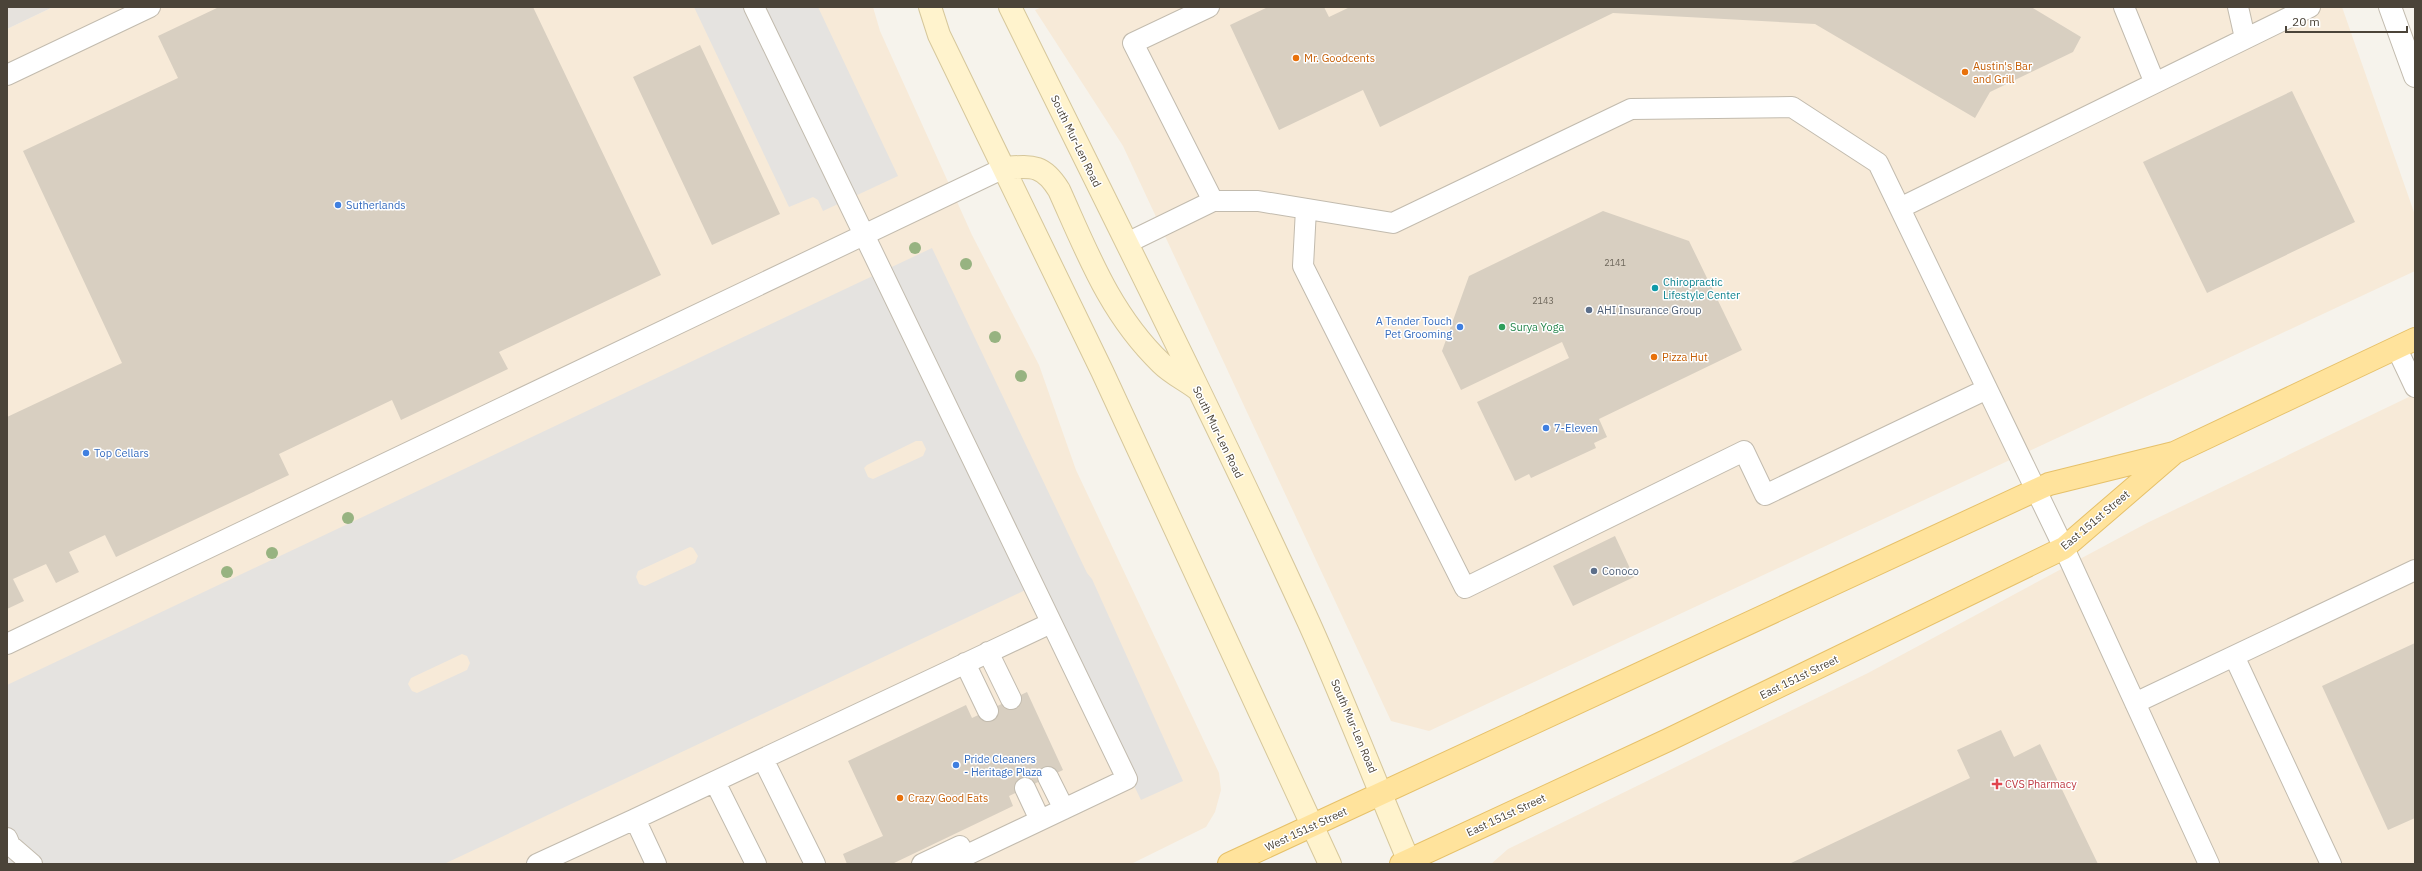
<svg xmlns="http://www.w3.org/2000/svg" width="2422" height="871" font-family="'IBM Plex Sans',sans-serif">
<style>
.commercial{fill:#f7ead8}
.industrial{fill:#e6e2dd}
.parking{fill:#e5e3e0;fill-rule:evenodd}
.building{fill:#d8cfc1}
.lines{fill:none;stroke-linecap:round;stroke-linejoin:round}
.lane-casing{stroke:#c2bbae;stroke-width:22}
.street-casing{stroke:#c2bbae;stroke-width:24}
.secondary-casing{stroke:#d6c79b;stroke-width:24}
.primary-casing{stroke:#e6c16a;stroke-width:24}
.lane{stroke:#fff;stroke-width:20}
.street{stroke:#fff;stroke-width:22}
.secondary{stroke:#fff3cd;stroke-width:22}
.primary{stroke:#ffe39c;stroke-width:22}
.tree{fill:#97b381}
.food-dot{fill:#e8710a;stroke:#fff;stroke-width:1.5}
.shop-dot{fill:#3f7fe0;stroke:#fff;stroke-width:1.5}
.culture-dot{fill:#0f9aa8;stroke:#fff;stroke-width:1.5}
.service-dot{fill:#5c6f8a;stroke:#fff;stroke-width:1.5}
.leisure-dot{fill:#2e9e5b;stroke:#fff;stroke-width:1.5}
.health-dot{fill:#e0444e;stroke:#fff;stroke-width:1.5}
.labels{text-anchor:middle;stroke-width:3;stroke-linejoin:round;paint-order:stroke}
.number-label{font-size:9px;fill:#6e675b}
.food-label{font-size:11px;fill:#c56008;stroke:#fff;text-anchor:start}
.street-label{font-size:11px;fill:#4b4439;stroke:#fff}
.shop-label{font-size:11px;fill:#366cbe;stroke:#fff;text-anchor:start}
.culture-label{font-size:11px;fill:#0d838f;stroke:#fff;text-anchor:start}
.service-label{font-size:11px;fill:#4e5e75;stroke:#fff;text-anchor:start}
.leisure-label{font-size:11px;fill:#27864d;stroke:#fff;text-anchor:start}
.health-label{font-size:11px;fill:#be3a42;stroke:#fff;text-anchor:start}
</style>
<rect width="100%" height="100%" fill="#f6f3ec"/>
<path class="commercial" d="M 53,7 L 873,7 L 880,31 L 972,235 L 1039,365 L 1076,470 L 1219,773 L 1221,790 L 1215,812 L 1206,827 L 1131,864 L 7,864 L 7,29 Z
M 1042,7 L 2342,7 L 2415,215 L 2415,271 L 1429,731 L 1391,721 L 1123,146 L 1035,10 Z
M 2415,394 L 2415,864 L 1491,864 L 1508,849 L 1868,673 L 2147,523 Z"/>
<path class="industrial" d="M 7,7 L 53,7 L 7,29 Z"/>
<path class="parking" d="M 694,7 L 818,7 L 898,176 L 823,211 L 818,200 L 813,197 L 789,207 Z
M 932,248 L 1087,573 L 1092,579 L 1183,781 L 1141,800 L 1036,585 L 444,864 L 7,864 L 7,685 ZM 916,441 L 922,441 L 926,449 L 923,456 L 873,479 L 868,477 L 864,468 L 867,465 ZM 690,547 L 693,548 L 698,556 L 695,563 L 645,586 L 639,584 L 636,577 L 638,571 ZM 462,654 L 467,656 L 470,663 L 467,670 L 417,693 L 412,691 L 408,684 L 411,678 Z"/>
<path class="building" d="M 219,7 L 533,7 L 661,275 L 499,352 L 508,369 L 401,420 L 392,400 L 279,454 L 289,475 L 116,557 L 105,535 L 69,552 L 79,572 L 56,583 L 46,564 L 13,579 L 24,601 L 7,609 L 7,417 L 122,363 L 23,151 L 178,78 L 158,36 Z
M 1268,7 L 1324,7 L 1329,17 L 1350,7 L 2031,7 L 2081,37 L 2073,52 L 1990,92 L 1975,118 L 1815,24 L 1613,13 L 1380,127 L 1363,90 L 1279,130 L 1230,25 Z
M 700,45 L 780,214 L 712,245 L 633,77 Z
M 2292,91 L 2355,222 L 2207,293 L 2143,162 Z
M 1603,211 L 1689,241 L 1742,350 L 1599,419 L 1607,437 L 1594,443 L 1596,448 L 1531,478 L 1529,474 L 1515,481 L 1477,402 L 1569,358 L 1562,342 L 1461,390 L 1442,351 L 1469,276 Z
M 1615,536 L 1634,577 L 1573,606 L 1553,566 Z
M 2415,643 L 2415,818 L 2388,830 L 2322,686 Z
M 1027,692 L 1063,770 L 1009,796 L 1013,806 L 892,864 L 847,864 L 843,854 L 883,836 L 848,761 L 966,705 L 972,718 Z
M 2001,730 L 2014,757 L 2040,744 L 2098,864 L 1789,864 L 1970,778 L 1957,750 Z"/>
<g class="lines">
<g class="lane-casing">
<path id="lane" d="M 754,7 L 1127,779 L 948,864
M 1209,7 L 1133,43 L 1213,201
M 2124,7 L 2154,81
M 2238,7 L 2245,38
M 7,75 L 150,7
M 1900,208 L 2310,7
M 1306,209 L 1303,266 L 1465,588 L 1744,451 L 1765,495 L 1987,389
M 1127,243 L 1213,201 L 1258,201 L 1393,223 L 1631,109 L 1792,107 L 1878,163 L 2064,548 L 2209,864
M 2397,349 L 2415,387
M 7,644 L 1004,168
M 988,652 L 1011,699
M 2234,656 L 2331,864
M 965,663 L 988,711
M 2135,703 L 2415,570
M 763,759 L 815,864
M 1048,777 L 1064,809
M 715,782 L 756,864
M 1025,788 L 1040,820
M 635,819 L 1051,623
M 7,838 L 10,845 L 32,864
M 537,864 L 635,819 L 656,864
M 922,864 L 960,846"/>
</g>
<g class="street-casing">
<path id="street" d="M 2390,7 L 2415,76"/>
</g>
<g class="secondary-casing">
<path id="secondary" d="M 930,7 L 939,35 L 1102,371 L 1330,864
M 1010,7 C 1111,212 1214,415 1309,623 C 1345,703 1376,784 1410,864
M 1004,168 C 1032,166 1043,164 1059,190 C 1087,252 1110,314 1161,363 C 1171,373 1185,380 1196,388"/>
</g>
<g class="primary-casing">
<path id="primary" d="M 1229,864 L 2049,484 L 2174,453 L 2415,339
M 1401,864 L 1668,740 L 2064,548 L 2172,455"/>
</g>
<use href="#lane" class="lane"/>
<use href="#street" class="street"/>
<use href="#secondary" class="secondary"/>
<use href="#primary" class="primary"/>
</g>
<g class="tree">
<circle cx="915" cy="248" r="6"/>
<circle cx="966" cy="264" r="6"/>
<circle cx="995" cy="337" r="6"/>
<circle cx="1021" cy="376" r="6"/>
<circle cx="348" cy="518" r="6"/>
<circle cx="272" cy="553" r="6"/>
<circle cx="227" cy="572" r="6"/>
</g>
<g class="food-dot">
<circle cx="1296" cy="58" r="4"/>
<circle cx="1965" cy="72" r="4"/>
<circle cx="1654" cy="357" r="4"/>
<circle cx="900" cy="798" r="4"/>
</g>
<g class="shop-dot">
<circle cx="338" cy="205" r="4"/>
<circle cx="1460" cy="327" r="4"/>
<circle cx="1546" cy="428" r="4"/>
<circle cx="86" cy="453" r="4"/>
<circle cx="956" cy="765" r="4"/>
</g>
<circle class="culture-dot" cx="1655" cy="288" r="4"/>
<g class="service-dot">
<circle cx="1589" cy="310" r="4"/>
<circle cx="1594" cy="571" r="4"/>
</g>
<circle class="leisure-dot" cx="1502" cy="327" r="4"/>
<path class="health-dot" d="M1995 778h4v4h4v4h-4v4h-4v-4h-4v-4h4z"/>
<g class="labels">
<g class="number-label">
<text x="1615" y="266">2141</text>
<text x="1543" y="304">2143</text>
</g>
<g class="food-label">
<text x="1304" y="62">Mr. Goodcents</text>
<text x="1973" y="70">Austin's Bar<tspan x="1973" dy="13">and Grill</tspan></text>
<text x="1662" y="361">Pizza Hut</text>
<text x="908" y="802">Crazy Good Eats</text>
</g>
<g class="street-label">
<text transform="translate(1076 141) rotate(64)" y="4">South Mur-Len Road</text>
<text transform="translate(1218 432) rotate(64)" y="4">South Mur-Len Road</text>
<text transform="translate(2095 520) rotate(-40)" y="4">East 151st Street</text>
<text transform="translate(1799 677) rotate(-26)" y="4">East 151st Street</text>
<text transform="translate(1354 726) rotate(67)" y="4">South Mur-Len Road</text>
<text transform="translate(1506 815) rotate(-25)" y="4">East 151st Street</text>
<text transform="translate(1306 829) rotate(-25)" y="4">West 151st Street</text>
</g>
<g class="shop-label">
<text x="346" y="209">Sutherlands</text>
<text x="1452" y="325" text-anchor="end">A Tender Touch<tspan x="1452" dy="13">Pet Grooming</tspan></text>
<text x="1554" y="432">7-Eleven</text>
<text x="94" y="457">Top Cellars</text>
<text x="964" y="763">Pride Cleaners<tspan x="964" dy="13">- Heritage Plaza</tspan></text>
</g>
<g class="culture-label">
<text x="1663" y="286">Chiropractic<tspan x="1663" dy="13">Lifestyle Center</tspan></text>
</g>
<g class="service-label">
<text x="1597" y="314">AHI Insurance Group</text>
<text x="1602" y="575">Conoco</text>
</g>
<g class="leisure-label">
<text x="1510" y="331">Surya Yoga</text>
</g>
<g class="health-label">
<text x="2005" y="788">CVS Pharmacy</text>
</g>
</g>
<rect width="2422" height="871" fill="none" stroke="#4b4439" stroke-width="16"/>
<path d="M2286 26v6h121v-6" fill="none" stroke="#4b4439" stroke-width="2"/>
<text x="2292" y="26" font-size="12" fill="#4b4439" stroke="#ffffff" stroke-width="3" paint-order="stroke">20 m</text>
</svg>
